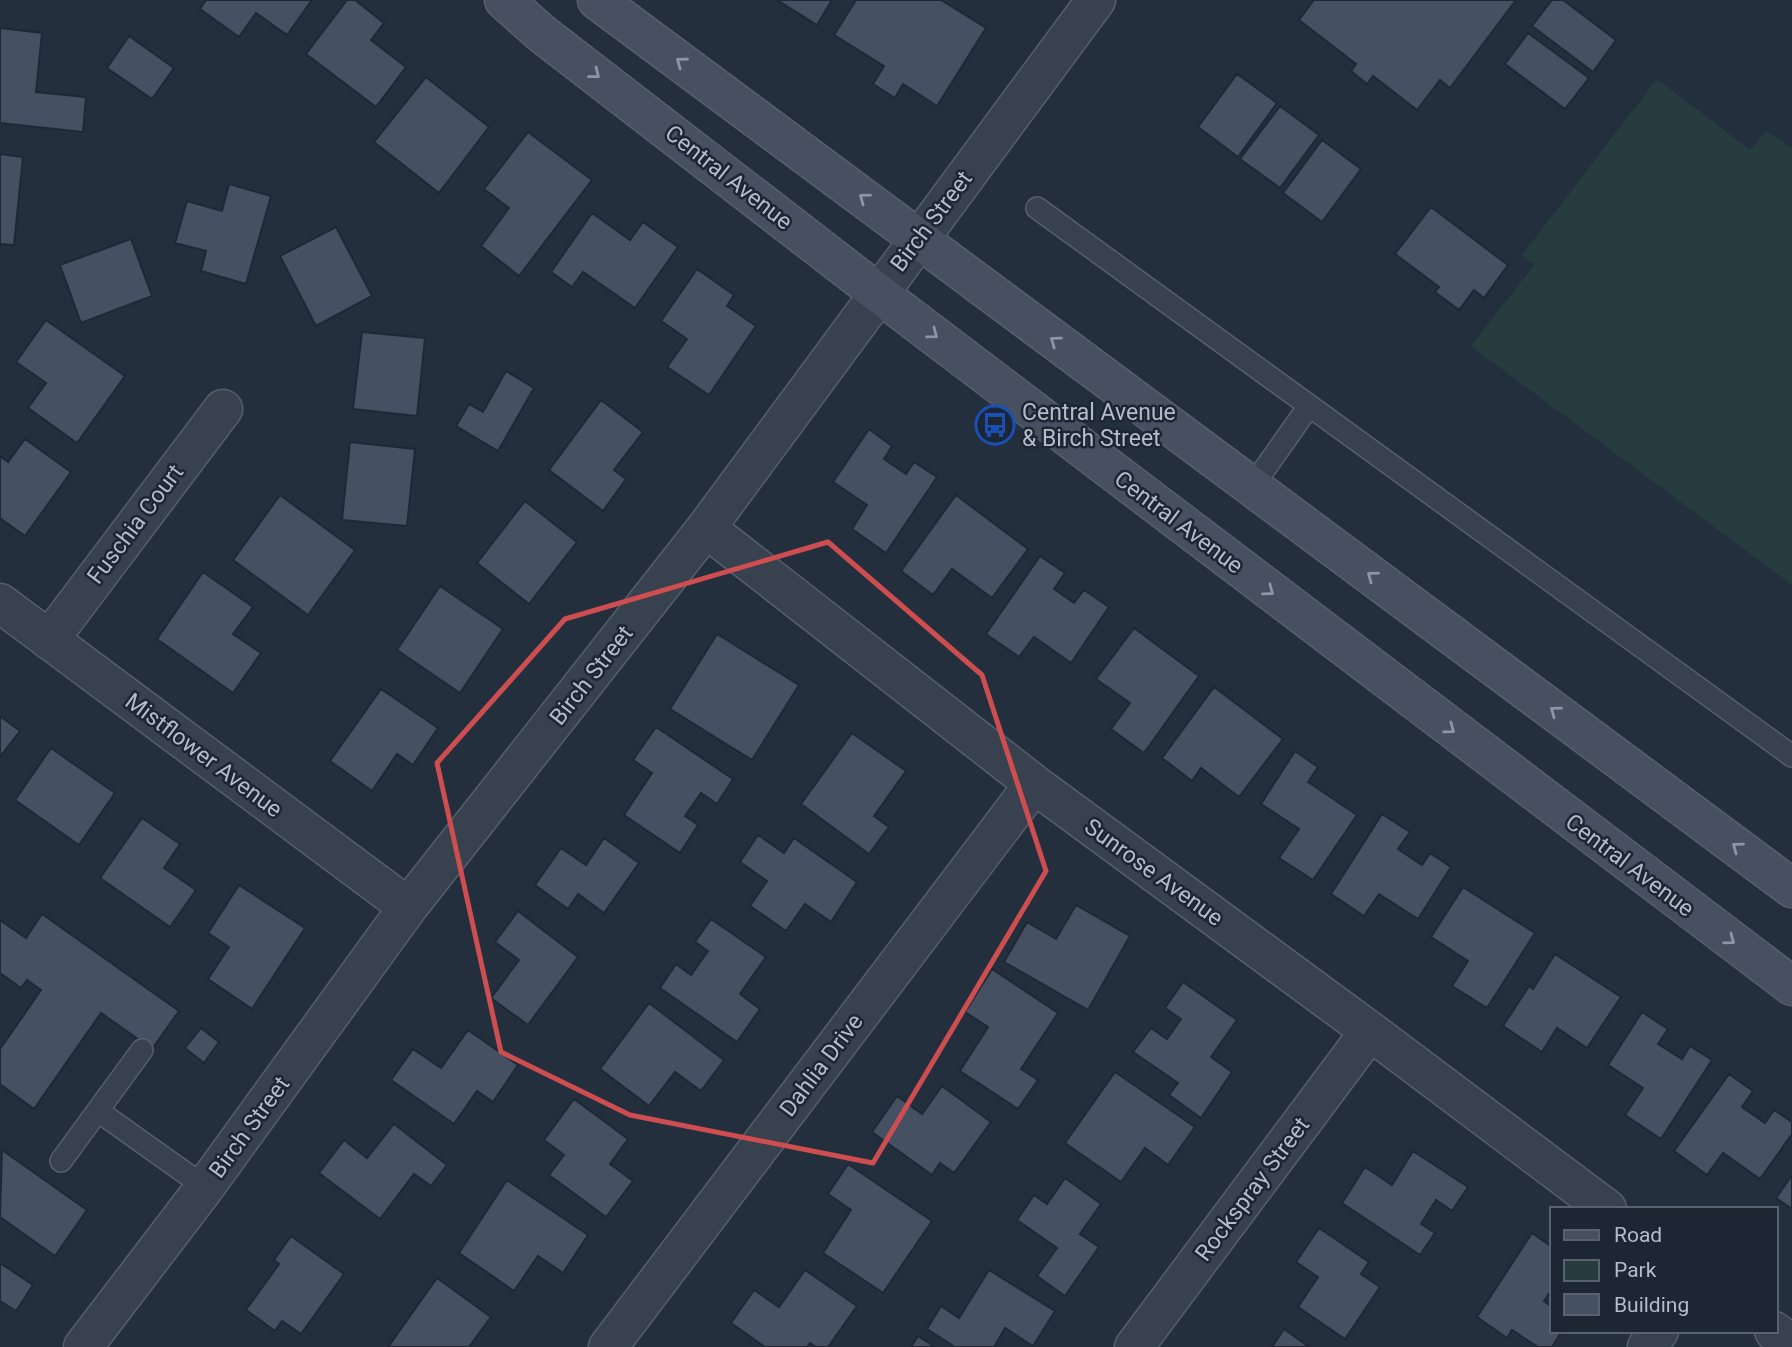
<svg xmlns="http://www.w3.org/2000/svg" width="1792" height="1347" font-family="Roboto,sans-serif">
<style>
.green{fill:#263c3f}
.building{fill:#455162;stroke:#1f2835;stroke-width:2}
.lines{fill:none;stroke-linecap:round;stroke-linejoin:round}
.service-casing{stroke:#565f6c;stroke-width:24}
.minor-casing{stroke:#565f6c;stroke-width:41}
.secondary-casing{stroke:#565f6c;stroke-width:41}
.service{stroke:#38414e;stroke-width:21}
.minor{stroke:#38414e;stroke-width:38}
.secondary{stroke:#465061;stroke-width:38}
.oneway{stroke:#8e96a5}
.marked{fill:none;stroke:#ce4d50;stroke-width:5;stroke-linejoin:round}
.labels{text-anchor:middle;stroke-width:5;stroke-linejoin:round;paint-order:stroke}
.street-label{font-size:23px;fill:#b4bcc9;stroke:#1d2633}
.poi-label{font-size:23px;fill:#b4bcc9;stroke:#1d2633;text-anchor:start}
</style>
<rect width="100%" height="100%" fill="#242f3e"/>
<path class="green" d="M 1657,79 L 1750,150 L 1766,131 L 1792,148 L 1792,585 L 1471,346 L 1534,265 L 1522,255 Z"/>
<path class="building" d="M 206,0 L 312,0 L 287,35 L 256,13 L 239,37 L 200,9 Z
M 347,0 L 355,0 L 384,23 L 371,40 L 406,67 L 376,107 L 306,54 Z
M 777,0 L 832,0 L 817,25 Z
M 856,0 L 941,0 L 986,28 L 937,106 L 903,84 L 895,98 L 873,84 L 884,66 L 834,35 Z
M 1314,0 L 1516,0 L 1450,88 L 1440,80 L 1417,110 L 1373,76 L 1367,84 L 1351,71 L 1356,64 L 1299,20 Z
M 1552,0 L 1563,0 L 1616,40 L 1593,72 L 1532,26 Z
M 0,28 L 42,33 L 36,92 L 86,97 L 83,132 L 0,123 Z
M 1528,33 L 1589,78 L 1565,109 L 1505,64 Z
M 129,36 L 174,68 L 152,99 L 107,68 Z
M 1237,74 L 1277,103 L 1238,157 L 1198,127 Z
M 426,77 L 489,127 L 439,193 L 374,142 Z
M 1280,106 L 1319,135 L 1280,188 L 1240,159 Z
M 528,132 L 592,180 L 519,276 L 481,246 L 509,208 L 484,189 Z
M 1322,140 L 1361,169 L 1322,222 L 1283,193 Z
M 0,154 L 23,157 L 14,245 L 0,244 Z
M 229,184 L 271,196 L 246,284 L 201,271 L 206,251 L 175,243 L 187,201 L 222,211 Z
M 1431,207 L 1508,265 L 1484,298 L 1474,290 L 1459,310 L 1435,292 L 1439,287 L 1395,254 Z
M 592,213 L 630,240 L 643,222 L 678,247 L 635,308 L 583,272 L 572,287 L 551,272 Z
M 336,227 L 372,296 L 316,326 L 280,256 Z
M 131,239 L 152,296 L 81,323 L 60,265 Z
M 697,269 L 734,295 L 727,306 L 756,326 L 709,395 L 667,367 L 687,339 L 661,321 Z
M 46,320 L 125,376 L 77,443 L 28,408 L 46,383 L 16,362 Z
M 362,332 L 425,338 L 417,416 L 353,409 Z
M 506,371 L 534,388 L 498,451 L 456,426 L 469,404 L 483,412 Z
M 601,400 L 643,432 L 614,470 L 626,479 L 603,511 L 549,470 Z
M 869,429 L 892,446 L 884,459 L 906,474 L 914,462 L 937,477 L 886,553 L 852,529 L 867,505 L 833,482 Z
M 25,439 L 71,472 L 25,536 L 0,518 L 0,456 L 8,462 Z
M 350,442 L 415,449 L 407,526 L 342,520 Z
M 280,495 L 355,550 L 308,615 L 233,560 Z
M 956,495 L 1028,549 L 992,598 L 952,569 L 933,595 L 901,571 Z
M 525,501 L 577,542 L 529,604 L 477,563 Z
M 1040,556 L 1065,573 L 1054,589 L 1074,603 L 1084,590 L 1109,607 L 1071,663 L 1034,637 L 1019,657 L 986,634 Z
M 203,572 L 253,607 L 233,634 L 261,653 L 233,693 L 157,639 Z
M 440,586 L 503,629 L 460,693 L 397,650 Z
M 1134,628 L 1199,676 L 1144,753 L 1111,729 L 1130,703 L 1096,679 Z
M 717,634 L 799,685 L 752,760 L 670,709 Z
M 1214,687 L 1283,739 L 1239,797 L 1201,768 L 1192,781 L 1162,758 Z
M 381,689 L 438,728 L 413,765 L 397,754 L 372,791 L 330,761 Z
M 0,716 L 20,731 L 0,757 Z
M 656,727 L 733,779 L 717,804 L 701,793 L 685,816 L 698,825 L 680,853 L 624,815 L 652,773 L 633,760 Z
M 852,733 L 906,771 L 874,816 L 889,827 L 869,854 L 801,804 Z
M 51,748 L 115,793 L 79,845 L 15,800 Z
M 1295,751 L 1318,767 L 1308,782 L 1357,815 L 1313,880 L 1279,858 L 1299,829 L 1261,804 Z
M 1382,814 L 1410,832 L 1398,849 L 1422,865 L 1430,853 L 1451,867 L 1418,919 L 1379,894 L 1364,916 L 1331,894 Z
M 142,818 L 180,844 L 164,868 L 196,890 L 170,927 L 100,878 Z
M 758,835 L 784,853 L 794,838 L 857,882 L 831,922 L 805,904 L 786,931 L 750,906 L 767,881 L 740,862 Z
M 604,838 L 639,863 L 604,913 L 578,894 L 568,909 L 535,885 L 561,848 L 586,865 Z
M 239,885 L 305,928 L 252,1009 L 208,979 L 229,947 L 208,933 Z
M 1463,887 L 1535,933 L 1487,1008 L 1452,986 L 1468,961 L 1431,937 Z
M 1076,905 L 1130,936 L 1088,1010 L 1004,962 L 1027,922 L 1056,939 Z
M 518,911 L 578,957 L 528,1025 L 491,998 L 519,960 L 495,942 Z
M 42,914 L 179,1011 L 152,1049 L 101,1013 L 34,1109 L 0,1084 L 0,1049 L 41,990 L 27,980 L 21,988 L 0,973 L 0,920 L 26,938 Z
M 711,919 L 766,957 L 740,994 L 760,1009 L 737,1042 L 660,988 L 676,964 L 691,975 L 708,951 L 695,942 Z
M 1555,954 L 1621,997 L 1587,1048 L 1557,1028 L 1542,1052 L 1503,1026 L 1529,986 L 1533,989 Z
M 992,969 L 1058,1013 L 1021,1069 L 1038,1080 L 1018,1109 L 960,1071 L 988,1027 L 965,1012 Z
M 1183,982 L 1237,1020 L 1211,1057 L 1232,1072 L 1201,1118 L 1169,1095 L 1178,1083 L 1133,1052 L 1151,1028 L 1167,1039 L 1181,1019 L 1165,1008 Z
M 649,1003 L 724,1060 L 701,1091 L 675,1072 L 649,1106 L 600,1069 Z
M 1642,1012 L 1668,1029 L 1658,1044 L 1682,1059 L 1690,1046 L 1712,1060 L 1661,1139 L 1625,1115 L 1643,1088 L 1608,1065 Z
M 201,1028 L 219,1042 L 204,1063 L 185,1048 Z
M 468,1030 L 518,1065 L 493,1102 L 477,1091 L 454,1124 L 391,1080 L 413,1049 L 441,1068 Z
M 1115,1072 L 1195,1127 L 1168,1165 L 1145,1148 L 1121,1182 L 1065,1143 Z
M 1729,1074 L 1753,1091 L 1742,1107 L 1765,1123 L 1774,1110 L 1792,1122 L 1792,1134 L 1760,1179 L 1723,1153 L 1707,1175 L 1674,1151 Z
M 942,1086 L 991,1122 L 954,1173 L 940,1163 L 932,1175 L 872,1132 L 897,1096 L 922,1114 Z
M 574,1099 L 628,1139 L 610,1164 L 633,1181 L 606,1217 L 549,1175 L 564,1155 L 544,1140 Z
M 394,1124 L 447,1165 L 431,1186 L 414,1174 L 380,1219 L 319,1173 L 344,1140 L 367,1158 Z
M 2,1150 L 87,1210 L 55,1256 L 0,1217 Z
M 1413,1151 L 1468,1187 L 1452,1211 L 1436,1200 L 1421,1224 L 1435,1233 L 1420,1255 L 1342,1203 L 1365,1167 L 1392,1185 Z
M 848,1164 L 932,1221 L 883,1293 L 823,1253 L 851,1210 L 828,1194 Z
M 1792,1175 L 1792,1209 L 1776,1198 Z
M 1065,1178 L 1101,1204 L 1080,1234 L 1099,1247 L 1065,1296 L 1037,1276 L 1057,1248 L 1017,1220 L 1034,1195 L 1047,1204 Z
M 507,1180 L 588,1235 L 563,1273 L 538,1256 L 514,1291 L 459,1253 Z
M 1319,1228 L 1369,1262 L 1361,1274 L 1380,1287 L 1345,1339 L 1298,1307 L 1318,1277 L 1296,1262 Z
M 1532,1233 L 1552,1247 L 1552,1289 L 1544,1301 L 1552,1307 L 1552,1331 L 1562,1331 L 1552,1347 L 1538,1347 L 1512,1330 L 1507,1338 L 1477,1317 Z
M 291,1236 L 344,1274 L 301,1334 L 282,1321 L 275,1331 L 246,1310 L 279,1264 L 274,1260 Z
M 0,1263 L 33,1285 L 16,1311 L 0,1301 Z
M 805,1270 L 857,1306 L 828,1347 L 816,1347 L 810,1343 L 807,1347 L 765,1347 L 731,1323 L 754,1290 L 779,1307 Z
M 989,1270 L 1055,1311 L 1033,1346 L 1005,1328 L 994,1347 L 955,1347 L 927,1329 L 941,1306 L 959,1318 Z
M 437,1278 L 491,1317 L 469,1347 L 388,1347 Z
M 1284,1329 L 1309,1347 L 1272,1347 Z
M 918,1336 L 935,1347 L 911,1347 Z"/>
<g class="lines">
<g class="service-casing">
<path id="service" d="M 1037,208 L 1792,756
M 1252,487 L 1309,406
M 98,1111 L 205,1187
M 61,1161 L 142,1050"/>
</g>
<g class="minor-casing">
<path id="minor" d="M 706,528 L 1034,784 L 1370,1031 L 1607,1209
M 0,603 L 408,907
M 49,640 L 223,409
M 1774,1331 L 1792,1344
M 83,1347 L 205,1187 L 408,907 L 706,528 L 1096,0
M 608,1347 L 1034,784
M 1134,1347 L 1370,1031
M 1647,1347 L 1659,1331"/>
</g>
<g class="secondary-casing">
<path id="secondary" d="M 504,0 L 541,33 L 878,293 L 1792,986
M 597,0 L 1792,888"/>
</g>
<use href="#service" class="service"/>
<use href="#minor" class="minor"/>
<use href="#secondary" class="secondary"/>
</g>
<defs><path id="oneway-chevron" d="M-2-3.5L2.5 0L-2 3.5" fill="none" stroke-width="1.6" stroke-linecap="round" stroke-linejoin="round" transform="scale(1.75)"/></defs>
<g class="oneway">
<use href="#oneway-chevron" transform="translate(681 62) rotate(-143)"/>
<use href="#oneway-chevron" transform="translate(595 74) rotate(38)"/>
<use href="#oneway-chevron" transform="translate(864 198) rotate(-143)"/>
<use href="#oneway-chevron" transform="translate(933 334) rotate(37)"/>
<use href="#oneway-chevron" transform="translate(1055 341) rotate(-144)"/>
<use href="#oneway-chevron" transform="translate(1372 576) rotate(-143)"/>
<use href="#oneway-chevron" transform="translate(1269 591) rotate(37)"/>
<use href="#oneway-chevron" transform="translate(1555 711) rotate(-143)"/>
<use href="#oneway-chevron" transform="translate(1450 729) rotate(37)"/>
<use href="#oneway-chevron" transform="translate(1737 847) rotate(-143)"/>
<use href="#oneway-chevron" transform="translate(1730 940) rotate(37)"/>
</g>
<path class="marked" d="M 828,542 L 982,675 L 1046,871 L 873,1163 L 630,1115 L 501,1052 L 437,763 L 565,619 Z"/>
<defs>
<g id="bus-ring" transform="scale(2.0125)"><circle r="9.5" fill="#1d2633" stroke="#1a4fb4" stroke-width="1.5"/><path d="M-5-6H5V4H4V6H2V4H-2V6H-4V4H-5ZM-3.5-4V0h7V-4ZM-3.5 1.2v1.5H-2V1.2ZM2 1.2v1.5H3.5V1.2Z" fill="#1a4fb4"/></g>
</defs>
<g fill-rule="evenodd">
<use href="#bus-ring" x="995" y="425"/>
</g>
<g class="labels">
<g class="street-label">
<text transform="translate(729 177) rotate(38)" y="8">Central Avenue</text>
<text transform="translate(931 221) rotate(-53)" y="8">Birch Street</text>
<text transform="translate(1179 522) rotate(37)" y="8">Central Avenue</text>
<text transform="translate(135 524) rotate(-53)" y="8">Fuschia Court</text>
<text transform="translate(591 675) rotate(-52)" y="8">Birch Street</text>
<text transform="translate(204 755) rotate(37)" y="8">Mistflower Avenue</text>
<text transform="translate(1630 865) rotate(37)" y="8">Central Avenue</text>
<text transform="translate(1154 872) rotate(36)" y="8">Sunrose Avenue</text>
<text transform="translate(821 1065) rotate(-53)" y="8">Dahlia Drive</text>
<text transform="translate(249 1127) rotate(-54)" y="8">Birch Street</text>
<text transform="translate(1252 1189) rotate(-53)" y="8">Rockspray Street</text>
</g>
<g class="poi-label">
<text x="1022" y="420">Central Avenue<tspan x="1022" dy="26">&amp; Birch Street</tspan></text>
</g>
</g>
<rect x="1550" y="1207" width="228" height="126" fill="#1d2633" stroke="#59626f" stroke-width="2"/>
<rect x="1564" y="1230" width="35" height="10" fill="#465061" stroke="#59626f" stroke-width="2"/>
<text x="1614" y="1242" font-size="21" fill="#b4bcc9">Road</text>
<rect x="1564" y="1260" width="35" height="21" fill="#263c3f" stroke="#59626f" stroke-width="2"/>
<text x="1614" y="1277" font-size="21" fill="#b4bcc9">Park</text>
<rect x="1564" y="1294" width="35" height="21" fill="#455162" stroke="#59626f" stroke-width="2"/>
<text x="1614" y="1312" font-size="21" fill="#b4bcc9">Building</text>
</svg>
